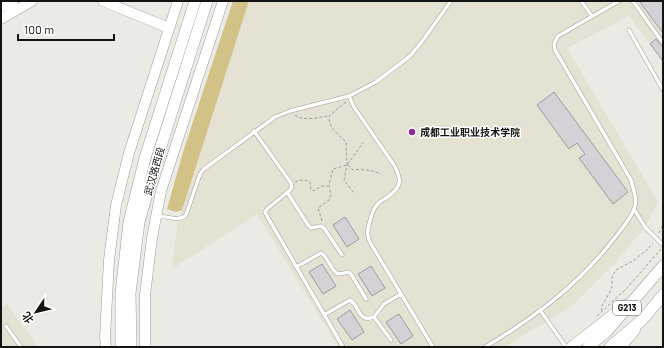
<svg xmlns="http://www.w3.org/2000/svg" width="664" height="348" font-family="Barlow,'Noto Sans SC',sans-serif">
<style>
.built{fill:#e5e1d3}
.green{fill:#d3c287}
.building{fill:#d6d1d7;stroke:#9f9a9f}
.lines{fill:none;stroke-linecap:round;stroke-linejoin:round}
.service-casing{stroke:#a09e97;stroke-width:4.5}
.secondary-casing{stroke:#a09e97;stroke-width:11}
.trunk-casing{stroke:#a09e97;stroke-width:12}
.path{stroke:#a09f9a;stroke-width:1;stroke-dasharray:3 2;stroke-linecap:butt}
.service{stroke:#fff;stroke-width:3.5}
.secondary{stroke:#fff;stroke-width:10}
.trunk{stroke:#fff;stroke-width:11}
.poi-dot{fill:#892d98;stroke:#fff;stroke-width:1.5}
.labels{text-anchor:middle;stroke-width:3;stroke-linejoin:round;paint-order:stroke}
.shield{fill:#fff;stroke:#5a5a58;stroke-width:1}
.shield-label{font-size:9px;font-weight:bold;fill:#131311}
.poi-label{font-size:10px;font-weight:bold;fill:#131311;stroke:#fff;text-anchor:start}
.street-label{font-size:10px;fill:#131311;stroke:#fff}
</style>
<rect width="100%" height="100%" fill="#eceae4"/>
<path class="built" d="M 249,1 L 663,1 L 663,62 L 629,16 L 567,48 L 658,202 L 645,227 L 612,266 L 573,305 L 505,347 L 338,347 L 257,214 L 172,269 L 177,226 Z
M 7,304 L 38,347 L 1,347 L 1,308 Z"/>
<path class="green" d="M 233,1 L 249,1 L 182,210 L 176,212 L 167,209 L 184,149 Z"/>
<path class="building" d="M 639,1 L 663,1 L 663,33 Z
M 656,39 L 661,45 L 663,46 L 663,61 L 650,44 Z
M 554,92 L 628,192 L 613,204 L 579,158 L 585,154 L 577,143 L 569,149 L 537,105 Z
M 345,217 L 359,239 L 347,247 L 333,225 Z
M 322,264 L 336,286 L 323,294 L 309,272 Z
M 371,266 L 385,288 L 372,296 L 358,274 Z
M 350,310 L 364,332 L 352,340 L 337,319 Z
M 399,314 L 413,336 L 401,344 L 386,322 Z"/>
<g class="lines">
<g class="service-casing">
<path id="service" d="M 581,1 L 592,16
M 633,1 L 663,43
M 629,30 L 663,90
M 349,96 L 354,107 L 394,165 C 403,181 401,188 386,198 C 382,200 378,203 376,206 C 372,211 371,218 369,224 C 367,232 367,237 371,244 L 433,347
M 254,131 L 291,183 L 292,187 L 290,190 L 267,209 L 265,212 L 267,216 L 343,347
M 287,192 L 308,225 L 311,228 L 321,226 L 324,228 L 342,255
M 634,209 L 645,227 L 663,245
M 157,216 C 166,216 180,222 186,215 L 200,174 L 204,169 L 275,117 L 290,111 L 349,96 L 376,82 L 410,56 L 421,43 L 451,1
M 296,267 L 321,253 C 328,257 332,272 338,274 C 341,274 345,273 348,272 L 351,274 L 366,299
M 540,310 L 566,347
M 324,315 L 350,300 C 361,308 358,323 374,317 L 391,340
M 374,317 L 384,304 L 401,294
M 6,326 L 21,347
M 485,347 C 534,318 578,285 613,240 C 620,231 630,220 634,209 C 638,200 633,189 631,180 L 555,50 L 554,44 L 558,36 L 565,32 L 619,1"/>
</g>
<g class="secondary-casing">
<path id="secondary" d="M 103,1 L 169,28
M 1,7 L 13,1
M 1,19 L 32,1
M 106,347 L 105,337 L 109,260 L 116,205 L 129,153 L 178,1
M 145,347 L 145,295 L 152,238 L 161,191 L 223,1
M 571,347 L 625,305
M 621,347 L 635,330"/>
</g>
<g class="trunk-casing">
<path id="trunk" d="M 121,347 L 121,293 L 129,222 L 145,158 L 195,1
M 131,347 L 130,293 L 139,222 L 157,159 L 207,1
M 588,347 L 607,331 L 663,266
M 610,347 L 643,319 L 663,295"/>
</g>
<path class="path" d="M 346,102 L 329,116 C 328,128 339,135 346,142 L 347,165 L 344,180 L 354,193
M 295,115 C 304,122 318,117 329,116
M 348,165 L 353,170 C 364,169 372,170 381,174
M 295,182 C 300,180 305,179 310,182 C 311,186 309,189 313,191 L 322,186 L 328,186
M 322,221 L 318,208 L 329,200 L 331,195 L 329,185 L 333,169 L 347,165 L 363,143
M 659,233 L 663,224
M 602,311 L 601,307 L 610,292 L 612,286 L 612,277 L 616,270 L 633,261 L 648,249 L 653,243
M 597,316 L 626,289 L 661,249"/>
<use href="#service" class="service"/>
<use href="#secondary" class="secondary"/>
<use href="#trunk" class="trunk"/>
</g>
<circle class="poi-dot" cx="412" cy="132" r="4"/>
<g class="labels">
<rect class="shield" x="613" y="301" width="28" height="14" rx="3"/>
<g class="shield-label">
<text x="627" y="311">G213</text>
</g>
<g class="poi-label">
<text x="420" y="136">成都工业职业技术学院</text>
</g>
<g class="street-label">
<text transform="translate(154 171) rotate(-74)" y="4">武汉路西段</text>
</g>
</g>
<rect width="664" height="348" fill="none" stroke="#131311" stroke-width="4"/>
<g transform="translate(36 312) rotate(235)" stroke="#ffffff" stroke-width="3" paint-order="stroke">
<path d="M0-3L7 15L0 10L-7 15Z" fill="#131311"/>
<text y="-6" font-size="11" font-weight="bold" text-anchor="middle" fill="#131311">北</text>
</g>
<path d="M18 34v6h96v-6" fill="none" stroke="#131311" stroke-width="2"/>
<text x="24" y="34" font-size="12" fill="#131311" stroke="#ffffff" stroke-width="3" paint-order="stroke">100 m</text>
</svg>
